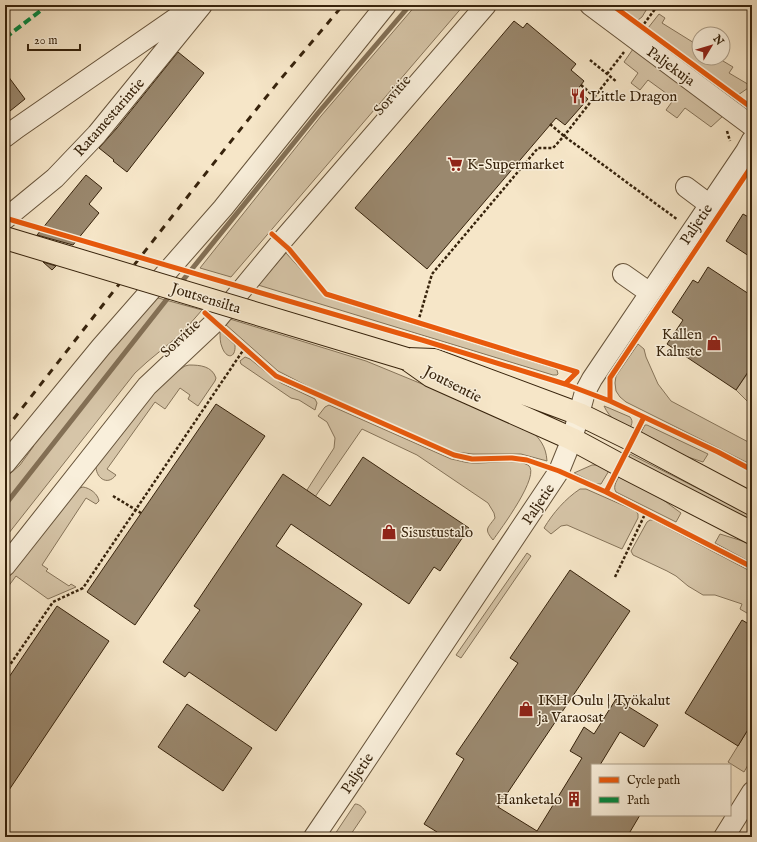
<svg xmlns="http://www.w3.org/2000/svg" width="757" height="842" font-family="'IM FELL English',serif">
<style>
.green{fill:#d6c5a8;stroke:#86745a}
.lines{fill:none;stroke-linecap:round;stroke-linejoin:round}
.stream{stroke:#837056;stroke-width:5}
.building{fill:#9a886e;stroke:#37230c}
.minor-casing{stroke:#67543b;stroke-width:22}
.major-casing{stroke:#37230c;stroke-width:24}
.path{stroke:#37230c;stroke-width:2.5;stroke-dasharray:3 2;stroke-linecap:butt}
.minor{stroke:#f9efdb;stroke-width:20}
.major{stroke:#f6e6c8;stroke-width:22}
.rail{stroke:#37230c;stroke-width:3;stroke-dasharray:7 7;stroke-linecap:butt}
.major-bridge-casing{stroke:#37230c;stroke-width:24;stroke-linecap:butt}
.major-bridge{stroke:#f6e6c8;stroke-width:22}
.quiet{stroke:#00873e;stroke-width:4;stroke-dasharray:8 4;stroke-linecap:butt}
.cycleway-casing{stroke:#f9efdb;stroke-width:8}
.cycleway{stroke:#e8590c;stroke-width:5}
.labels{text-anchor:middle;stroke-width:3;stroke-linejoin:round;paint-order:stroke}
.street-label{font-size:15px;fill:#37230c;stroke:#f9efdb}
.poi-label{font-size:15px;fill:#37230c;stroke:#f9efdb;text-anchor:start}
</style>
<rect width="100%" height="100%" fill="#f6e6c8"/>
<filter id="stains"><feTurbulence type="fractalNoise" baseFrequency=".005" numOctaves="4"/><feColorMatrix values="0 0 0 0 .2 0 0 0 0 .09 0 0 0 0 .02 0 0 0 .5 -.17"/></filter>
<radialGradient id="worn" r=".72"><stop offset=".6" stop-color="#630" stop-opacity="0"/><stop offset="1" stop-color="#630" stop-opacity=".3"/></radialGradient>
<path class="green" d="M 416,5 L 464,5 L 231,277 L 200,268 L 321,116 Z
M 618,5 L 646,5 L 648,7 L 642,17 L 638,20 Z
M 659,14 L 665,18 L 662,23 L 699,46 L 699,58 L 718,58 L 733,67 L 729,73 L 751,86 L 738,95 L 648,28 Z
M 633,49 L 723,116 L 711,127 L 685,108 L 677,118 L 666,110 L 674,99 L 648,80 L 640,90 L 631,83 L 638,73 L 624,62 Z
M 286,253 L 326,297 L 553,368 L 557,370 L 558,374 L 557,375 L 553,375 L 258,285 Z
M 151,296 L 202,310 L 182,333 L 147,362 L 135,373 L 5,538 L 5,478 L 20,465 L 33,447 L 36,437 Z
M 230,319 L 366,361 L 529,428 C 540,439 546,446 547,461 L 521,454 L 473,454 L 456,452 L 445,448 L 319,392 L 278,371 L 225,324 Z
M 220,331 L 235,345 C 236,359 226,359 222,347 C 220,343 220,337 220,331 Z
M 638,344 L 644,349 L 646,357 L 658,384 L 671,401 L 752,444 L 752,465 L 626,402 L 620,397 L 616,391 L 615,383 L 616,376 Z
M 245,357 L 250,359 L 266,372 L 281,383 L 315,399 L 317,403 L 315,410 L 299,400 L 291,398 L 241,364 L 240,361 Z
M 189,365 C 200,365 212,366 216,378 L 215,381 L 198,406 L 188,399 L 190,395 L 180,388 L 165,409 L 155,402 L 107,469 L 116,475 C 107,487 95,477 96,465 L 154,391 L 175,373 L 185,366 Z
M 752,367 L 752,406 L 736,390 Z
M 329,405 L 451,459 C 458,460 465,463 472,463 C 486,464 517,458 528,465 C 542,474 500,530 493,540 C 484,529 487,529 495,518 L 494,513 L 488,503 L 417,455 L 362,429 L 315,497 L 307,490 L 334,448 L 335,438 L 327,422 L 318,416 L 325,407 Z
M 604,406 L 609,408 L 630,417 C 634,422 631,425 629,430 C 618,423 610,419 604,406 Z
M 645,425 L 647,425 L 708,454 L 703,462 L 667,450 L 639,436 Z
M 630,454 L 752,516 L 752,529 L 627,461 Z
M 592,465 L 602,465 L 610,469 L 601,484 L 596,484 L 574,473 Z
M 621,473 L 651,491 L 681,513 L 676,522 L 616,492 C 612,486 618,479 621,473 Z
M 83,487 C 90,488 98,494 99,501 L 96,504 L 86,498 L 42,565 L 48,569 L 46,571 L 69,586 L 71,584 L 76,587 L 48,599 L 16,576 L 5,591 L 5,582 L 77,489 Z
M 580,489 L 586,489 L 636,511 L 638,514 L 638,518 L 622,549 L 567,525 L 561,526 L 551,534 L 544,528 C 553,513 565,499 580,489 Z
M 650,520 L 653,520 L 752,572 L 752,616 L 740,609 L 742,604 L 715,595 L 703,595 L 688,586 L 676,576 L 667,571 L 633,555 L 631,551 L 647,522 Z
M 720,534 L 752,544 L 752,563 L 715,543 Z
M 527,553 L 531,556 L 461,658 L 456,655 Z
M 752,723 L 752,758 L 744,772 L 728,762 Z
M 355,804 C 360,804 363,808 366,812 L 349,837 L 333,837 Z"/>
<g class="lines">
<path class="stream" d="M 179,285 L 318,113 L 410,5
M 5,505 L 171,294"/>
</g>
<path class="building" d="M 514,21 L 523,28 L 527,23 L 576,64 L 571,70 L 584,81 L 577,90 L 588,99 L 565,125 L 556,118 L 427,269 L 355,208 Z
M 178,52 L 204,73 L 127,172 L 113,161 L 114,160 L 99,148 L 117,128 Z
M 5,72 L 25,99 L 5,115 Z
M 86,175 L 102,188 L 89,204 L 99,213 L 73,245 L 37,235 Z
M 743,214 L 752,219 L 752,258 L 726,241 Z
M 43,262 L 56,266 L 52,270 Z
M 708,267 L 752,296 L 752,366 L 736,390 L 667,344 L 683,320 L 672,312 L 693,280 L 698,283 Z
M 216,404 L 265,436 L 135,625 L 87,592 Z
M 363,457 L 469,528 L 440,571 L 434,567 L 409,604 L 291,524 L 276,546 L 362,604 L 276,731 L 189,672 L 185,677 L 163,662 L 200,610 L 194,606 L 283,474 L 330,506 Z
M 570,570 L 630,611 L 498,807 L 537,831 L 582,758 L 570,751 L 584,727 L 594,734 L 616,699 L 658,725 L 644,747 L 620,732 L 600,765 L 592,765 L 592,815 L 640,815 L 627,837 L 434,837 L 437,832 L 424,824 L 464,759 L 456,754 L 518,663 L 510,658 Z
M 57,606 L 109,641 L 5,796 L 5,683 Z
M 742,620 L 752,626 L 752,723 L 738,746 L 685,713 Z
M 187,704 L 252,748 L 223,791 L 158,747 Z"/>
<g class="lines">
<g class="minor-casing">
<path id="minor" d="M 590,5 L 752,126
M 5,137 L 17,128 L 192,7
M 686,187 L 710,205
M 5,219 L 55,178 L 97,134 L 202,5
M 623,274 L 650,293
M 5,464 L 101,347 L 223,208 L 386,5
M 5,566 L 147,386 L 215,322 L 281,242 L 486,5
M 314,837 L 348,787 L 559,471 L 572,439 L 585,392 L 592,379 L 746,151 L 752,140
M 724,837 L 752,792"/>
</g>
<g class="major-casing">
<path id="major" d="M 407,359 L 431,376 L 572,439 L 620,465 L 752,533
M 407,359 L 434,360 L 579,414 L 632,440 L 752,504"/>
</g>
<path class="path" d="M 644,24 L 658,5
M 590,60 L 617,82
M 607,74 L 624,52
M 581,85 L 595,97
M 550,124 L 564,136 L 678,220
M 727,131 L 730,141
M 418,322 L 432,274 L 538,148 L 553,148 L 564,136 L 610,77
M 113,496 L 141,513
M 615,577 L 646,512
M 5,672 L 53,602 L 83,588 L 244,349"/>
<use href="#minor" class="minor"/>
<use href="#major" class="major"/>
<path class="rail" d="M 5,430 L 228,145 L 279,81 L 343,5"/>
<g class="major-bridge-casing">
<path id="major-bridge" d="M 5,238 L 407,359"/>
</g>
<use href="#major-bridge" class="major-bridge"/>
<path class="quiet" d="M 5,38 L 48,5"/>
<g class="cycleway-casing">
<path id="cycleway" d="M 612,5 L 752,108
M 5,218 L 422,340 L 565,384 L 610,401 L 718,452 L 752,470
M 272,234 L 289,249 L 326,294 L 577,372 L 565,384
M 205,313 L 276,376 L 454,455 L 472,459 L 512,458 L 527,460 L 559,471 L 606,492 L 752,567
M 610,401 L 610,378 L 749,170 L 752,168
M 606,492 L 644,417"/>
</g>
<use href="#cycleway" class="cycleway"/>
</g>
<defs>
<g id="restaurant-bare" transform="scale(1.2)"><path d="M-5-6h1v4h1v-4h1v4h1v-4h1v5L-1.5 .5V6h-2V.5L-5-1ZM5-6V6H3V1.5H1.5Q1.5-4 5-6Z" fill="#8f2418" stroke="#f9efdb" stroke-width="2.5" paint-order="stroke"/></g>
<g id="supermarket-bare" transform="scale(1.2)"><path d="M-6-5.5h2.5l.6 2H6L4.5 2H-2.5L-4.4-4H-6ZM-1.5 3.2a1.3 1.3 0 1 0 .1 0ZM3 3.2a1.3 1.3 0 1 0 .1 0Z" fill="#8f2418" stroke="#f9efdb" stroke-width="2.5" paint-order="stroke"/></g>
<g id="shop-bare" transform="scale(1.2)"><path d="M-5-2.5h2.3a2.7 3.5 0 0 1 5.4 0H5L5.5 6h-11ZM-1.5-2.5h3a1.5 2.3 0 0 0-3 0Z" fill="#8f2418" stroke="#f9efdb" stroke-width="2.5" paint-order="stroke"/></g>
<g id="building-bare" transform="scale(1.2)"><path d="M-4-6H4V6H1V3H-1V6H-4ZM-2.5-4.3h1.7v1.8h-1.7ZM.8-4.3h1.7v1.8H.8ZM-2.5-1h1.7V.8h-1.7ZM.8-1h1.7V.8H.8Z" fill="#8f2418" stroke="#f9efdb" stroke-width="2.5" paint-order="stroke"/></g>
</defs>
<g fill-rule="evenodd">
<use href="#restaurant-bare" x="578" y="96"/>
<use href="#supermarket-bare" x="455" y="164"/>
<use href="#shop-bare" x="714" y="343"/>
<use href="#shop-bare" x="389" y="532"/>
<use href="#shop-bare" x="526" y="709"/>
<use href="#building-bare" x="574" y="799"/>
</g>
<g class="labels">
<g class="street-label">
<text transform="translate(671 66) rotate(36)" y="5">Paljekuja</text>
<text transform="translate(392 95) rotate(-49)" y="5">Sorvitie</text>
<text transform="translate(109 117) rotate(-49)" y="5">Ratamestarintie</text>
<text transform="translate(696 224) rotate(-56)" y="5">Paljetie</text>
<text transform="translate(206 298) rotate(17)" y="5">Joutsensilta</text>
<text transform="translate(180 338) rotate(-43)" y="5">Sorvitie</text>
<text transform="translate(453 384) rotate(27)" y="5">Joutsentie</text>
<text transform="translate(538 504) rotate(-56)" y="5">Paljetie</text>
<text transform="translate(357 773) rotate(-56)" y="5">Paljetie</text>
</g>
<g class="poi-label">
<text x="590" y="101">Little Dragon</text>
<text x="467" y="169">K-Supermarket</text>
<text x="702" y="339" text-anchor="end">Kallen<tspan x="702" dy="17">Kaluste</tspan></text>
<text x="401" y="537">Sisustustalo</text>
<text x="538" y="705">IKH Oulu | Työkalut<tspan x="538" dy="17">ja Varaosat</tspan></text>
<text x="562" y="804" text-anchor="end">Hanketalo</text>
</g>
</g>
<rect width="757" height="842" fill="none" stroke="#f6e6c8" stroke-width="20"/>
<rect x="6" y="6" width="745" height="830" fill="none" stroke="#37230c" stroke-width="2"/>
<rect x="10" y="10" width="737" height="822" fill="none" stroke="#37230c"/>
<rect x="591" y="764" width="140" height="52" fill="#f9efdb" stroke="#ab9d88"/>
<rect x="599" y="777" width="20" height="6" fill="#e8590c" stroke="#ab9d88"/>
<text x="627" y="784" font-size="12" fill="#37230c">Cycle path</text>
<rect x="599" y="797" width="20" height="6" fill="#00873e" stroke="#ab9d88"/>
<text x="627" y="804" font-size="12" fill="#37230c">Path</text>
<g transform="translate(711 46) rotate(52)"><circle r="19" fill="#f9efdb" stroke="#ab9d88"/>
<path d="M0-3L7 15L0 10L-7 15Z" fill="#8f2418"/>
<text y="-6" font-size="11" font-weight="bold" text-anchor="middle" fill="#37230c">N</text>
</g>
<path d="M28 44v6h52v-6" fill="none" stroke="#37230c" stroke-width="2"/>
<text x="34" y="44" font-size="12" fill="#37230c" stroke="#f9efdb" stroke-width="3" paint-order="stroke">20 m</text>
<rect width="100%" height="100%" filter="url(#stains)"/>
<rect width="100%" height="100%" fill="url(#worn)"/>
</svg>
